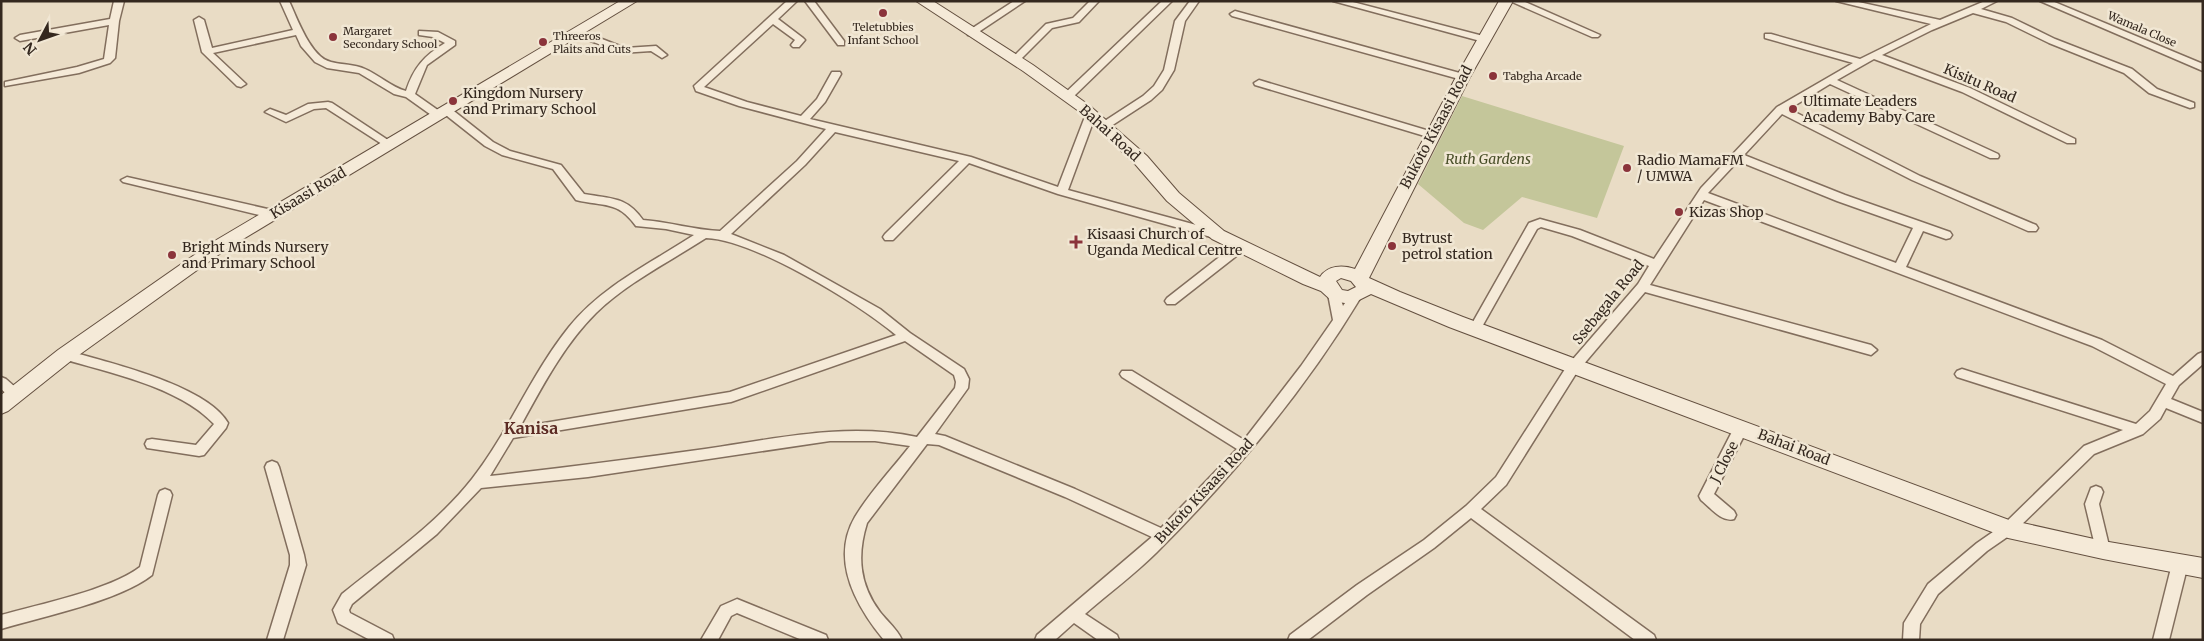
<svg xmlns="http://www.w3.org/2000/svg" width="2204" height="641" font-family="Merriweather,serif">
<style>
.green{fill:#c4c69a}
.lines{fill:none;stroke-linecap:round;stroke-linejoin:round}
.street-casing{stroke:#826e5d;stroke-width:3}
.secondary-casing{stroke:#645040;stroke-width:2}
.street{fill:#f5ead8;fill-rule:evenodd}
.secondary{fill:#f5ead8;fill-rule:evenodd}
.poi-dot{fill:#8b343b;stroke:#f1e7d4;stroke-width:2}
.labels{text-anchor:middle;stroke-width:5;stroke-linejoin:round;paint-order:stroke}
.far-poi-label{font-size:11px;fill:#34281f;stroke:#f1e7d4;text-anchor:start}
.far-street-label{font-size:11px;fill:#34281f;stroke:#f1e7d4}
.street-label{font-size:14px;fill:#34281f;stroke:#f1e7d4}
.poi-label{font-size:14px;fill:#34281f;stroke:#f1e7d4;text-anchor:start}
.park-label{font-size:14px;font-style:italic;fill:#484e28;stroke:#f1e7d4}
.quarter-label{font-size:16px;font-weight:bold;fill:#5c2b24;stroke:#f1e7d4}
</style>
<rect width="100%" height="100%" fill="#e9dcc5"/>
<path class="green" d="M 1462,96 L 1624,146 L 1597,218 L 1522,197 L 1483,230 L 1464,223 L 1418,184 Z"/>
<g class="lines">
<g class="street-casing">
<path id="street" d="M 114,1 L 124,1 L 119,21 L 115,58 L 110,63 L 79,73 L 5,86 L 5,82 L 77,67 L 104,59 L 109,25 L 20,41 L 15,38 L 20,35 L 110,19 Z
M 280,1 L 289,1 C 297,18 311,58 331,62 C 343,65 354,64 365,69 C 379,75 391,87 406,91 C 414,67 424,56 445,43 L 433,37 L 419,35 L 419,31 L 438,32 L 455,41 L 455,45 L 427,65 L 415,94 L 442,113 L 442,117 L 434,117 L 406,97 L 394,94 L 359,73 L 327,68 L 315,62 L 301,46 L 296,35 L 213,53 L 246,84 L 241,87 L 237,86 L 202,52 L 194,20 L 199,17 L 204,20 L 212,48 L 293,30 Z
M 787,1 L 797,1 L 778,19 L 803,38 L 805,40 L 799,47 L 793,47 L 791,45 L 795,40 L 773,24 L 704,87 L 747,102 L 801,116 L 817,99 L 832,72 L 840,72 L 841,74 L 825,102 L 810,119 L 971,157 L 1058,187 L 1086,114 L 1087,112 L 1095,112 L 1096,114 L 1068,190 L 1222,232 L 1224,235 L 1218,239 L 1058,194 L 969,163 L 893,240 L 885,240 L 883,237 L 885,234 L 959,161 L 835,132 L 805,165 L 731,234 L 784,255 L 880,309 L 910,333 L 964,369 L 969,379 L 968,388 L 935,434 L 945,436 L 1075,489 L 1161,528 L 1237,449 L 1122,377 L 1120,374 L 1122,371 L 1132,371 L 1244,440 L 1301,366 L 1333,320 L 1328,294 L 1330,291 L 1338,291 L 1343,306 L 1351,294 L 1359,294 L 1361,297 C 1305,390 1234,475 1157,552 C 1135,574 1109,593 1085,614 L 1117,635 L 1119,640 L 1098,640 L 1074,623 L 1055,640 L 1035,640 L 1037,635 L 1152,537 L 1065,497 L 939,445 L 927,444 L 867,523 C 857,555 859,584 880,612 C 887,621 897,629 902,640 L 884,640 C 856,606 830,560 855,517 C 870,492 892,469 910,446 L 875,441 L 830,441 L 588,477 L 481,488 L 437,534 L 352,604 L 349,610 L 350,613 L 392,635 L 394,640 L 370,640 L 338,623 L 333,610 L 342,594 C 386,558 436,525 472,479 C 509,432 531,374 569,327 C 602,286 651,263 694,235 L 666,229 L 636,226 C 617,200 604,207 576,200 L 553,169 L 502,155 L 485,146 L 442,112 L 442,108 L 450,108 L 493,142 L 510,151 L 561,165 L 584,194 C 611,199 626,196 643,220 C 670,222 694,230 720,231 L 797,161 L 826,129 L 739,106 L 696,91 L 694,86 ZM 706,238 C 755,240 857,303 896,335 L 730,392 L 520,427 C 542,387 563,346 596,313 C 628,282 669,262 706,238 ZM 905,341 L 954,375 L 956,382 L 955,388 L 917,437 C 846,422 775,439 705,449 C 633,459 562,468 490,476 L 513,438 L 731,402 Z
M 805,1 L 814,1 L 844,41 L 844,45 L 838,45 Z
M 1014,1 L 1025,1 L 974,35 L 968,35 L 968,31 Z
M 1090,1 L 1099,1 L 1079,22 L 1052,28 L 1018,62 L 1012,62 L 1012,58 L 1046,24 L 1073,18 Z
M 1162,1 L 1172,1 L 1072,98 L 1064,98 L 1064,94 Z
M 1190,1 L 1199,1 L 1185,21 L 1174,70 L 1162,90 L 1151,100 L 1108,128 L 1100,128 L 1100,124 L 1143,96 L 1154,86 L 1164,70 L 1175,21 Z
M 1333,1 L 1349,1 L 1487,37 L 1489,39 L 1484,42 Z
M 1510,1 L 1523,1 L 1600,35 L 1598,37 L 1592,37 Z
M 1836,1 L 1854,1 L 1940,20 L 1985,1 L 1997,1 L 1981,9 L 2012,18 L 2055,39 L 2132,69 L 2157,89 L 2194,103 L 2194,107 L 2190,108 L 2149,93 L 2124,73 L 2049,43 L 2006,22 L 1973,13 L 1932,30 L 1882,55 L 1970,88 L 2075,139 L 2075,143 L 2067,143 L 1962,92 L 1874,59 L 1837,80 L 1998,154 L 1999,156 L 1998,158 L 1990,158 L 1830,84 L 1789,109 L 1920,176 L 2036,225 L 2038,228 L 2036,231 L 2028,231 L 1912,180 L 1782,114 L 1744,155 L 1845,195 L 1950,232 L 1952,235 L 1950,238 L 1946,239 L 1923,231 L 1906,267 L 2102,340 L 2173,376 L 2198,354 L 2203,352 L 2203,364 L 2179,385 L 2171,399 L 2203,412 L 2203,423 L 2166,408 L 2160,419 L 2143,434 L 2094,454 L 2013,533 L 1987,551 L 1938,594 L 1920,624 L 1919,640 L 1903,640 L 1904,623 L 1928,584 L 1977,543 L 2003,525 L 2084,446 L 2123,430 L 1957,377 L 1955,374 L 1957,371 L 1962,369 L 2136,424 L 2150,411 L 2166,384 L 2092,346 L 1704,200 L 1650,285 L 1871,345 L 1877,350 L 1871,355 L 1645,292 L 1577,372 L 1506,485 L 1481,509 L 1654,635 L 1656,640 L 1635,640 L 1471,518 L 1434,548 L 1367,595 L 1308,640 L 1288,640 L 1290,635 L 1357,585 L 1424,540 L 1466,506 L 1496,477 L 1567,366 L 1638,284 L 1649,266 L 1572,236 L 1541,227 L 1537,229 L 1479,332 L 1471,332 L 1469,329 L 1529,223 L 1540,219 L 1580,230 L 1654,259 L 1701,188 L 1777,107 L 1853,63 L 1765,38 L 1765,34 L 1771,34 L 1860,59 L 1931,24 ZM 1738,161 L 1837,201 L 1913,228 L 1896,263 L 1708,193 Z
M 2040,1 L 2052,1 L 2203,64 L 2203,71 Z
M 1235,11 L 1467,75 L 1468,77 L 1467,79 L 1459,79 L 1232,16 L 1230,14 Z
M 579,30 L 625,48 L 656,46 L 667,55 L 662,58 L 651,51 L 621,53 L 576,35 L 576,31 Z
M 1259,80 L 1436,133 L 1437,135 L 1432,138 L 1428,137 L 1255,85 L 1254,83 Z
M 328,102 L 332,103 L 394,144 L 389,147 L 385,146 L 326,108 L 314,109 L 286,122 L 265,112 L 270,109 L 286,115 L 308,104 Z
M 127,177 L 272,210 L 278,214 L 272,218 L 123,182 L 121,180 Z
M 1240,243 L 1246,247 L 1244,250 L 1175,304 L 1167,304 L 1165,301 L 1167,298 L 1236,244 Z
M 65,350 C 106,362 207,385 228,423 L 226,428 L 204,455 L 199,456 L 147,448 L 145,444 L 147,440 L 152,439 L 196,445 L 214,424 C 178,386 109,373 60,358 L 59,355 L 60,352 Z
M 1,377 L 6,379 L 23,394 L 21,398 L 11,398 L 1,389 Z
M 1741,423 L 1746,424 L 1748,428 L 1714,494 L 1734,511 L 1736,515 L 1734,519 C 1722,523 1710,507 1701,500 L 1699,496 L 1736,424 Z
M 272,461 L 277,463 L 279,467 L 304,555 L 306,565 L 283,640 L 267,640 L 290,565 L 290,555 L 265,467 L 267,463 Z
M 2096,486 L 2101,488 L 2103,492 L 2099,504 L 2110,550 L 2108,554 L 2103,556 L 2098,554 L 2096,550 L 2085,504 L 2091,488 Z
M 165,489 L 170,491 L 172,495 L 152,575 C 119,601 44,616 1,629 L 1,615 C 40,604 110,590 140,567 L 158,495 L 160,491 Z
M 2180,558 L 2185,559 L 2188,564 L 2169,640 L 2153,640 L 2172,564 L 2175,559 Z
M 737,599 L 826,635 L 828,640 L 802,640 L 737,613 L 731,616 L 718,640 L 701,640 L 721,606 Z"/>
</g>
<g class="secondary-casing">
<path id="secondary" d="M 620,1 L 637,1 L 225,250 L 72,360 L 8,411 L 1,414 L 1,395 L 58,350 L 213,242 Z
M 916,1 L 933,1 L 1033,65 L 1090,106 L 1147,156 L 1179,193 L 1224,231 L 1320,277 C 1328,265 1343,265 1355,269 L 1456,77 L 1499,1 L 1513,1 L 1470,77 L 1369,278 L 1400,292 L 1463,317 L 2009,520 L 2103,541 L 2203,558 L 2203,578 L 2103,559 L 2008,538 L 1449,327 L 1371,294 L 1351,304 L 1332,301 L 1321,291 L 1303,284 L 1212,239 L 1167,201 L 1135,164 L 1080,112 L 1023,71 ZM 1341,278 L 1351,281 L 1356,287 L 1348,291 L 1342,290 L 1336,281 Z"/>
</g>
<use href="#street" class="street"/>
<use href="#secondary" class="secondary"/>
</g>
<g class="poi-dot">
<circle cx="883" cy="13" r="5"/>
<circle cx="333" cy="37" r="5"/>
<circle cx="543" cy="42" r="5"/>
<circle cx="1493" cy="76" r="5"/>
<circle cx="453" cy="101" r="5"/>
<circle cx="1793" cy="109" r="5"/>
<circle cx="1627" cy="168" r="5"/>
<circle cx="1679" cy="212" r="5"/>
<path d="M1073.5 234.5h5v5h5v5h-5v5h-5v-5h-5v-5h5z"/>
<circle cx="1392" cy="246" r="5"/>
<circle cx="172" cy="255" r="5"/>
</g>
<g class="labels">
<g class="far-poi-label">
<text x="883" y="31" text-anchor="middle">Teletubbies<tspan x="883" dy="13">Infant School</tspan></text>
<text x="343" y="35">Margaret<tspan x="343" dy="13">Secondary School</tspan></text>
<text x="553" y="40">Threeros<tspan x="553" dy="13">Plaits and Cuts</tspan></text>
<text x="1503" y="80">Tabgha Arcade</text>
</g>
<g class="far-street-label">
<text transform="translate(2142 29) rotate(23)" y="4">Wamala Close</text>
</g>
<g class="street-label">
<text transform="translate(1980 83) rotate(23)" y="5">Kisitu Road</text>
<text transform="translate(1436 127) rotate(-62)" y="5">Bukoto Kisaasi Road</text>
<text transform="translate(1110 133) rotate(42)" y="5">Bahai Road</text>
<text transform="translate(308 193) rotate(-31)" y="5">Kisaasi Road</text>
<text transform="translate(1608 302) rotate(-51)" y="5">Ssebagala Road</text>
<text transform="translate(1794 447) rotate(21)" y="5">Bahai Road</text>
<text transform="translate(1724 462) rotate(-63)" y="5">J Close</text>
<text transform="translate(1204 491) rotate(-47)" y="5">Bukoto Kisaasi Road</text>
</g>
<g class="poi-label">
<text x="463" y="98">Kingdom Nursery<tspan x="463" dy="16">and Primary School</tspan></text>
<text x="1803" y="106">Ultimate Leaders<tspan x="1803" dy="16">Academy Baby Care</tspan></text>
<text x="1637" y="165">Radio MamaFM<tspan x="1637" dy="16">/ UMWA</tspan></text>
<text x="1689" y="217">Kizas Shop</text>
<text x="1087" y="239">Kisaasi Church of<tspan x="1087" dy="16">Uganda Medical Centre</tspan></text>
<text x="1402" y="243">Bytrust<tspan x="1402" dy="16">petrol station</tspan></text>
<text x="182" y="252">Bright Minds Nursery<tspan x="182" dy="16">and Primary School</tspan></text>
</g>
<g class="park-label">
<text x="1488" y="164">Ruth Gardens</text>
</g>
<g class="quarter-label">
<text x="531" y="434">Kanisa</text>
</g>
</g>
<rect width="2204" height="641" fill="none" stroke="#34281f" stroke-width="5"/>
<g transform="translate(40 40) rotate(229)" stroke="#f1e7d4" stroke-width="4" paint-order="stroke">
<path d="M0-4L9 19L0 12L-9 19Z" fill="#34281f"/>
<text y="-8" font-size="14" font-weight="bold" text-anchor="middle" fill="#34281f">N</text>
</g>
</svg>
